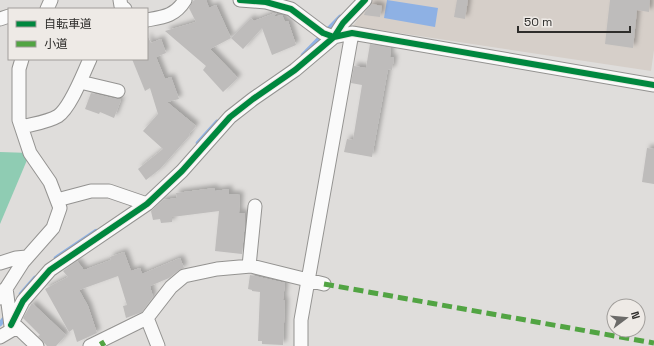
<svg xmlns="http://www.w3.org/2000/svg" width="654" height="346" font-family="'Space Grotesk','Noto Sans JP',sans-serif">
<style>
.built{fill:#d6cfc9}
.forest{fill:#8fccb3}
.water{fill:#8eb1e4}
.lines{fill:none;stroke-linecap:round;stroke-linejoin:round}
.stream{stroke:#8eb1e4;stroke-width:4.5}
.building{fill:#bebcbb;filter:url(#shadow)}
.minor-casing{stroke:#949391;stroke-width:15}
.minor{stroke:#fafafa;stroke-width:13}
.quiet{stroke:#52a443;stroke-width:5;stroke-dasharray:10 5;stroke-linecap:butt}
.cycleway-casing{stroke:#eeeae6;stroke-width:8}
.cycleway{stroke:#00873e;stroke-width:6}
</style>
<defs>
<filter id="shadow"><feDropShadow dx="3.5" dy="-3.5" stdDeviation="2" flood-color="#0004"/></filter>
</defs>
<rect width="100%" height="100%" fill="#dfdddb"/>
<path class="built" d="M 370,0 L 654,0 L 654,50 L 651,71 L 353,26 Z"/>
<path class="forest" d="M 0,152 L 30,153 L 0,224 Z"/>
<path class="water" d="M 387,0 L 438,8 L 435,27 L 384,18 Z"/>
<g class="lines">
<path class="stream" d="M 303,55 L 340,17
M 198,143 L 217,122
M 56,258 L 96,231
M 21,294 L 35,278
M 0,324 L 7,315"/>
</g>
<path class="building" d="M 195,0 L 206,0 L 209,8 L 216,5 L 231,38 L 251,18 L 254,21 L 275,13 L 277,13 L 273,17 L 282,15 L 285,22 L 288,21 L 296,45 L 272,55 L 262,28 L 243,49 L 231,38 L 210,49 L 238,78 L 223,92 L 203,70 L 206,66 L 165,31 L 196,22 L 189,8 L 193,1 Z
M 457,0 L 468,0 L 465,19 L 454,17 Z
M 610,0 L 650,0 L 649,12 L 637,10 L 633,48 L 605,44 Z
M 372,4 L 382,6 L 380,17 L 364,15 L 365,12 Z
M 147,35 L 151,43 L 161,39 L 166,53 L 156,57 L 165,79 L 171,77 L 179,99 L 167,102 L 196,126 L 189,134 L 190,135 L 160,169 L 146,180 L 138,169 L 163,149 L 143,131 L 158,114 L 150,88 L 145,91 L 132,59 L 147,59 Z
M 370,44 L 391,48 L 390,57 L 394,58 L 392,70 L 388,69 L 372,157 L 344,152 L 347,139 L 353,140 L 362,85 L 351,83 L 354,66 L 366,68 Z
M 91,93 L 121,100 L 114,118 L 100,112 L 99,114 L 85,109 Z
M 647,148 L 654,149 L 654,184 L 642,182 Z
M 215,188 L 215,191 L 229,189 L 229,194 L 240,195 L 239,213 L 245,213 L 245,221 L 242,254 L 215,251 L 219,211 L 172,217 L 172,222 L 161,223 L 160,219 L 153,220 L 151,211 L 163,200 L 177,198 L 176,193 Z
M 124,252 L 131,271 L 140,268 L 142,274 L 180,258 L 184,268 L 179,270 L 169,278 L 150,286 L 153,297 L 152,298 L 142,312 L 126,318 L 123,306 L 127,305 L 118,276 L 79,290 L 88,306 L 97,333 L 77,342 L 73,329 L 69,332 L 45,289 L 68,277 L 63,271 L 77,261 L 84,270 L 111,260 L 110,257 Z
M 250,275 L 285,283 L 283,300 L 285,301 L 283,345 L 262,344 L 262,341 L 258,341 L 260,292 L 252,291 L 252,290 L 248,289 Z
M 32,303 L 66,335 L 56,346 L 47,346 L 38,336 L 40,335 L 23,318 Z"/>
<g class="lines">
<g class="minor-casing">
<path id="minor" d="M 120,0 L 121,6 L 125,9
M 240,0 L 266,2 L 291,9 L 323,33 L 334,37 L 352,33 L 654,85
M 47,9 L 51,0
M 0,19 L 9,16
M 147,20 C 164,17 175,16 185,0
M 80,82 L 118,91
M 22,127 C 33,124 48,122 58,116 C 71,107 83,74 90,59
M 57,200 L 91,191 L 109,191 L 147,204
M 0,263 L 16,258 L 27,257
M 249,266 L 255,206
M 6,288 L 11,326
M 0,298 L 23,262 L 53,228 L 60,208 L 50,182 L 30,153 L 19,120 L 19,69 L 22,59
M 147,318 L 158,346
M 11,325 L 23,301 L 50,270 L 147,204 L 182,171 L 230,117 L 253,99 L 295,70 L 334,37 L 343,23 L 365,0
M 0,337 L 17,327 L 37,346
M 90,346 L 147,318 L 171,287 L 184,276 L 217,269 L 251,266 L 324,284
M 301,346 L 301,320 L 352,33"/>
</g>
<use href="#minor" class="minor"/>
<path class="quiet" d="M 324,284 L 654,343
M 101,341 L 104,346"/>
<g class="cycleway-casing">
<path id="cycleway" d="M 240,0 L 266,2 L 291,9 L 323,33 L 334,37 L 352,33 L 654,85
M 11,325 L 23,301 L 50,270 L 147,204 L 182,171 L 230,117 L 253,99 L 295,70 L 334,37 L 343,23 L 365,0"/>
</g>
<use href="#cycleway" class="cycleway"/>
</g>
<rect x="8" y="8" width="140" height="52" fill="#eeeae6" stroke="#a19e9b"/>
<rect x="16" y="21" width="20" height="6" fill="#00873e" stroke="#a19e9b"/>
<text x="44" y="28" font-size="12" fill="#2e2d2b">自転車道</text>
<rect x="16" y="41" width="20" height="6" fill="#52a443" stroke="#a19e9b"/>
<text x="44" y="48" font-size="12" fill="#2e2d2b">小道</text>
<g transform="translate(626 318) rotate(74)"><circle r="19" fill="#eeeae6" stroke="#a19e9b"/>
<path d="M0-3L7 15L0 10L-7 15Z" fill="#6c6b69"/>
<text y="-6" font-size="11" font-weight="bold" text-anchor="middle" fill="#2e2d2b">N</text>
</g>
<path d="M518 26v6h112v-6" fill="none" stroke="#2e2d2b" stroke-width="2"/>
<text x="524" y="26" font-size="12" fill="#2e2d2b" stroke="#eeeae6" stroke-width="3" paint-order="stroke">50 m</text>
</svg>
